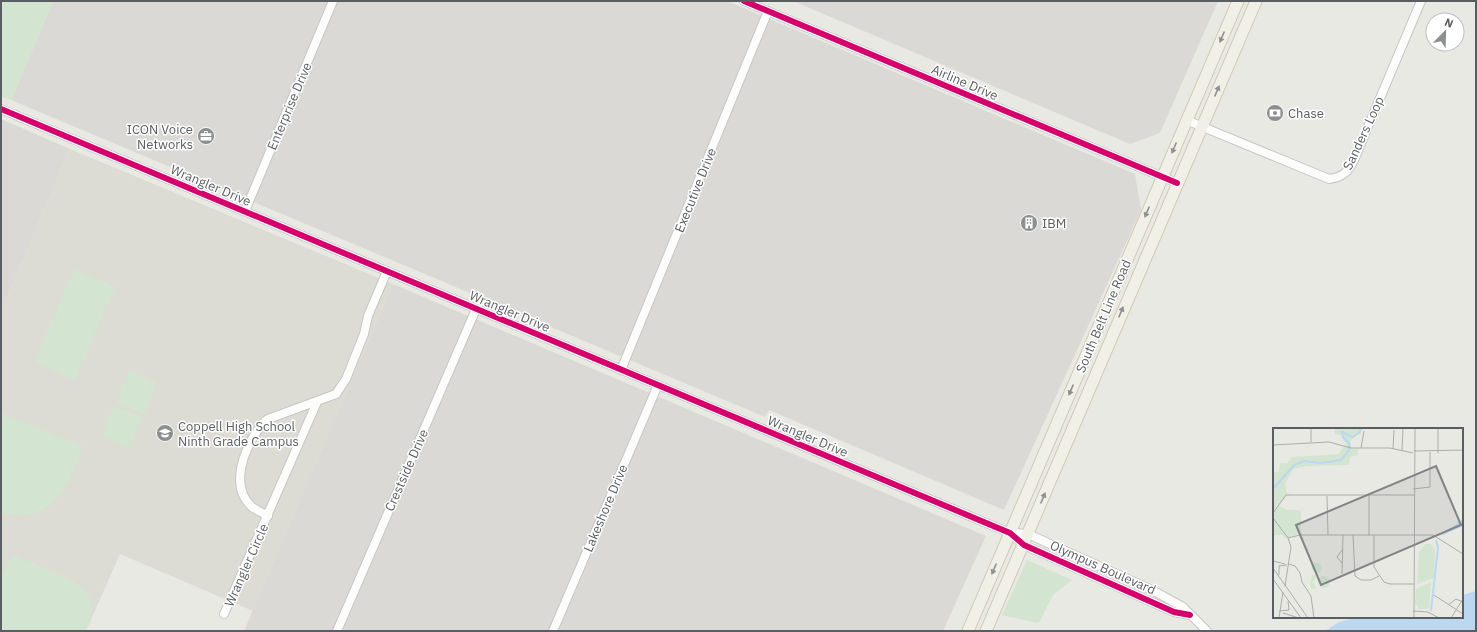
<svg xmlns="http://www.w3.org/2000/svg" width="1477" height="632" font-family="'IBM Plex Sans',sans-serif">
<style>
.industrial{fill:#dad9d5}
.education{fill:#dcdbd4}
.green{fill:#d3e5d1}
.water{fill:#bcd8f0}
.lines{fill:none;stroke-linecap:round;stroke-linejoin:round}
.minor-casing{stroke:#c6c7c6;stroke-width:10}
.major-casing{stroke:#cfc9b4;stroke-width:13}
.minor{stroke:#fcfcfb;stroke-width:8}
.major{stroke:#f1f0e7;stroke-width:11}
.cycleway-casing{stroke:#fff;stroke-width:8}
.cycleway{stroke:#d6006c;stroke-width:6}
.oneway{fill:#8f9090}
.labels{text-anchor:middle;stroke-width:3;stroke-linejoin:round;paint-order:stroke}
.street-label{font-size:13px;fill:#5a5d61;stroke:#fff}
.poi-label{font-size:13px;fill:#5a5d61;stroke:#fff;text-anchor:start}
.inset-river{fill:none;stroke:#bcd8f0;stroke-width:2}
.inset-road{fill:none;stroke:#acadac;stroke-width:1}
.view{fill:#828486;fill-opacity:0.15;stroke:#828486;stroke-width:2}
.inset-edge{fill:none;stroke:#5a5d61;stroke-width:2}
</style>
<rect width="100%" height="100%" fill="#e9e9e4"/>
<path class="industrial" d="M 53,1 L 727,1 L 1135,174 L 1141,210 L 1004,510 L 769,410 L 765,417 L 11,100 Z
M 793,1 L 1218,1 L 1160,133 L 1130,144 Z
M 1,119 L 70,149 L 1,312 Z
M 393,284 L 986,536 L 943,631 L 244,631 Z"/>
<path class="education" d="M 70,149 L 393,284 L 253,611 L 120,554 L 86,631 L 1,631 L 1,312 Z"/>
<path class="green" d="M 1,1 L 53,1 L 11,100 L 1,97 Z
M 74,269 L 115,287 L 75,380 L 34,362 Z
M 129,371 L 157,383 L 144,414 L 116,402 Z
M 114,406 L 142,417 L 129,448 L 101,436 Z
M 4,414 L 84,447 C 68,485 53,526 1,513 L 1,415 Z
M 13,554 C 26,560 40,566 53,572 C 83,584 102,595 86,631 L 1,631 L 1,576 Z
M 1027,560 L 1072,580 L 1053,595 L 1040,621 L 1037,623 L 1002,615 Z"/>
<path class="water" d="M 1476,591 L 1476,631 L 1325,631 L 1339,622 L 1358,617 L 1462,617 L 1462,595 Z"/>
<g class="lines">
<g class="minor-casing">
<path id="minor" d="M 744,1 L 1177,183
M 1,109 L 1010,533 L 1024,545 L 1174,612 L 1190,615
M 1186,120 L 1329,179 C 1343,177 1348,172 1354,160 L 1421,1
M 245,211 L 333,1
M 621,370 L 768,11
M 268,516 C 263,513 256,510 252,507 C 232,489 241,460 251,441 C 256,433 260,424 268,419 L 336,394 L 346,379 L 364,334 L 368,316 L 387,271
M 1010,533 L 1028,534 L 1152,590 L 1183,607 L 1207,631
M 224,614 L 317,402
M 337,631 L 476,309
M 553,631 L 658,385"/>
</g>
<g class="major-casing">
<path id="major" d="M 968,631 L 1238,1
M 986,631 L 1256,1"/>
</g>
<use href="#minor" class="minor"/>
<use href="#major" class="major"/>
<g class="cycleway-casing">
<path id="cycleway" d="M 744,1 L 1177,183
M 1,109 L 1010,533 L 1024,545 L 1174,612 L 1190,615"/>
</g>
<use href="#cycleway" class="cycleway"/>
</g>
<defs><path id="oneway-solid" d="M-6-.8H1V-3.2L6.5 0L1 3.2V.8H-6Z"/></defs>
<g class="oneway">
<use href="#oneway-solid" transform="translate(1222 37) rotate(113)"/>
<use href="#oneway-solid" transform="translate(1217 91) rotate(-67)"/>
<use href="#oneway-solid" transform="translate(1174 148) rotate(113)"/>
<use href="#oneway-solid" transform="translate(1147 212) rotate(113)"/>
<use href="#oneway-solid" transform="translate(1121 312) rotate(-67)"/>
<use href="#oneway-solid" transform="translate(1071 390) rotate(113)"/>
<use href="#oneway-solid" transform="translate(1043 498) rotate(-67)"/>
<use href="#oneway-solid" transform="translate(994 569) rotate(113)"/>
</g>
<defs>
<g id="bank-disc" transform="scale(0.9)"><circle r="9.5" fill="#8c8e8f" stroke="#fff"/><path d="M-6-4H6V4H-6ZM0-2.3a2.3 2.3 0 1 0 0 4.6a2.3 2.3 0 1 0 0-4.6Z" fill="#fff"/></g>
<g id="office-disc" transform="scale(0.9)"><circle r="9.5" fill="#8c8e8f" stroke="#fff"/><path d="M-6-3h4V-5.5h4V-3h4V5H-6ZM-1-4.5V-3h2v-1.5ZM-6 0V1H6V0Z" fill="#fff"/></g>
<g id="building-disc" transform="scale(0.9)"><circle r="9.5" fill="#8c8e8f" stroke="#fff"/><path d="M-4-6H4V6H1V3H-1V6H-4ZM-2.5-4.3h1.7v1.8h-1.7ZM.8-4.3h1.7v1.8H.8ZM-2.5-1h1.7V.8h-1.7ZM.8-1h1.7V.8H.8Z" fill="#fff"/></g>
<g id="school-disc" transform="scale(0.9)"><circle r="9.5" fill="#8c8e8f" stroke="#fff"/><path d="M0-5L7-2L0 1L-7-2ZM-4 1L0 2.5L4 1V4Q0 6-4 4Z" fill="#fff"/></g>
</defs>
<g fill-rule="evenodd">
<use href="#bank-disc" x="1275" y="113"/>
<use href="#office-disc" x="206" y="136"/>
<use href="#building-disc" x="1029" y="223"/>
<use href="#school-disc" x="165" y="433"/>
</g>
<g class="labels">
<g class="street-label">
<text transform="translate(965 82) rotate(23)" y="5">Airline Drive</text>
<text transform="translate(289 106) rotate(-67)" y="5">Enterprise Drive</text>
<text transform="translate(1363 133) rotate(-65)" y="5">Sanders Loop</text>
<text transform="translate(211 185) rotate(23)" y="5">Wrangler Drive</text>
<text transform="translate(695 190) rotate(-68)" y="5">Executive Drive</text>
<text transform="translate(510 311) rotate(23)" y="5">Wrangler Drive</text>
<text transform="translate(1103 316) rotate(-67)" y="5">South Belt Line Road</text>
<text transform="translate(808 436) rotate(23)" y="5">Wrangler Drive</text>
<text transform="translate(406 470) rotate(-66)" y="5">Crestside Drive</text>
<text transform="translate(605 508) rotate(-67)" y="5">Lakeshore Drive</text>
<text transform="translate(246 565) rotate(-66)" y="5">Wrangler Circle</text>
<text transform="translate(1103 567) rotate(24)" y="5">Olympus Boulevard</text>
</g>
<g class="poi-label">
<text x="1288" y="118">Chase</text>
<text x="193" y="134" text-anchor="end">ICON Voice<tspan x="193" dy="15">Networks</tspan></text>
<text x="1042" y="228">IBM</text>
<text x="178" y="431">Coppell High School<tspan x="178" dy="15">Ninth Grade Campus</tspan></text>
</g>
</g>
<g transform="translate(1273 428)">
<rect width="190" height="190" fill="#e9e9e4"/>
<path d="M 61,0 L 92,0 L 77,13 L 79,21 L 85,21 L 85,27 L 77,29 L 76,37 L 33,38 L 20,41 L 12,56 L 14,65 L 19,67 L 15,67 L 5,77 L 14,82 L 25,82 L 28,84 L 28,106 L 12,110 L 9,107 L 0,107 L 0,44 L 6,44 L 7,35 L 14,35 L 19,29 L 65,26 L 73,16 L 67,7 L 62,6 ZM 152,116 L 158,116 L 162,122 L 161,150 L 144,156 L 146,124 ZM39 140a5 5 0 1 1 10 0a5 5 0 1 1-10 0ZM 39,147 L 45,147 L 40,154 L 44,161 L 37,160 ZM45 154a6 6 0 1 1 12 0a6 6 0 1 1-12 0ZM 158,154 L 156,181 L 145,181 L 145,177 L 142,177 L 143,161 Z" fill="#d3e5d1"/>
<path d="M 190,91 L 190,98 L 168,108 L 169,106 Z" fill="#bcd8f0"/>
<path class="inset-river" d="M 76,22 L 76,15 L 70,9 L 69,4 L 80,9 L 87,4 L 88,0M 0,61 L 21,37 L 31,33 L 48,35 L 68,32 L 76,22M 158,183 L 165,120 L 163,112"/>
<path class="inset-road" d="M 38,0 L 38,14M 0,17 L 56,14 L 78,20 L 117,20 L 140,25M 88,20 L 91,3M 120,21 L 121,2M 129,23 L 130,0M 141,23 L 190,22M 165,25 L 165,0M 140,61 L 157,59 L 157,24M 96,67 L 96,107M 54,68 L 55,107M 0,85 L 13,67 L 142,67M 0,90 L 15,110 L 18,119 L 12,158M 80,107 L 82,148 L 88,152 L 98,152 L 106,148M 101,107 L 101,139 L 111,154 L 117,156 L 141,156M 160,107 L 190,126M 15,110 L 27,107 L 160,107M 0,133 L 12,136M 69,135 L 64,129 L 69,122M 16,136 L 22,138 L 27,145 L 29,154 L 38,168 L 41,190M 0,140 L 35,190M 69,146 L 70,107M 6,147 L 6,138 L 14,137M 0,151 L 28,190M 161,167 L 190,186M 175,177 L 183,171 L 190,174M 6,183 L 16,182 L 15,173M 140,183 L 155,184 L 166,190M 10,185 L 26,190M 6,190 L 10,164M 141,190 L 142,0M 178,190 L 190,171"/>
<path class="view" d="M 163,38 L 188,97 L 48,157 L 23,97 Z"/>
<rect width="190" height="190" class="inset-edge"/>
</g>
<rect width="1477" height="632" fill="none" stroke="#5a5d61" stroke-width="4"/>
<g transform="translate(1445 32) rotate(23)"><circle r="19" fill="#ffffff" stroke="#bdbec0"/>
<path d="M0-3L7 15L0 10L-7 15Z" fill="#8c8e8f"/>
<text y="-6" font-size="11" font-weight="bold" text-anchor="middle" fill="#5a5d61">N</text>
</g>
</svg>
